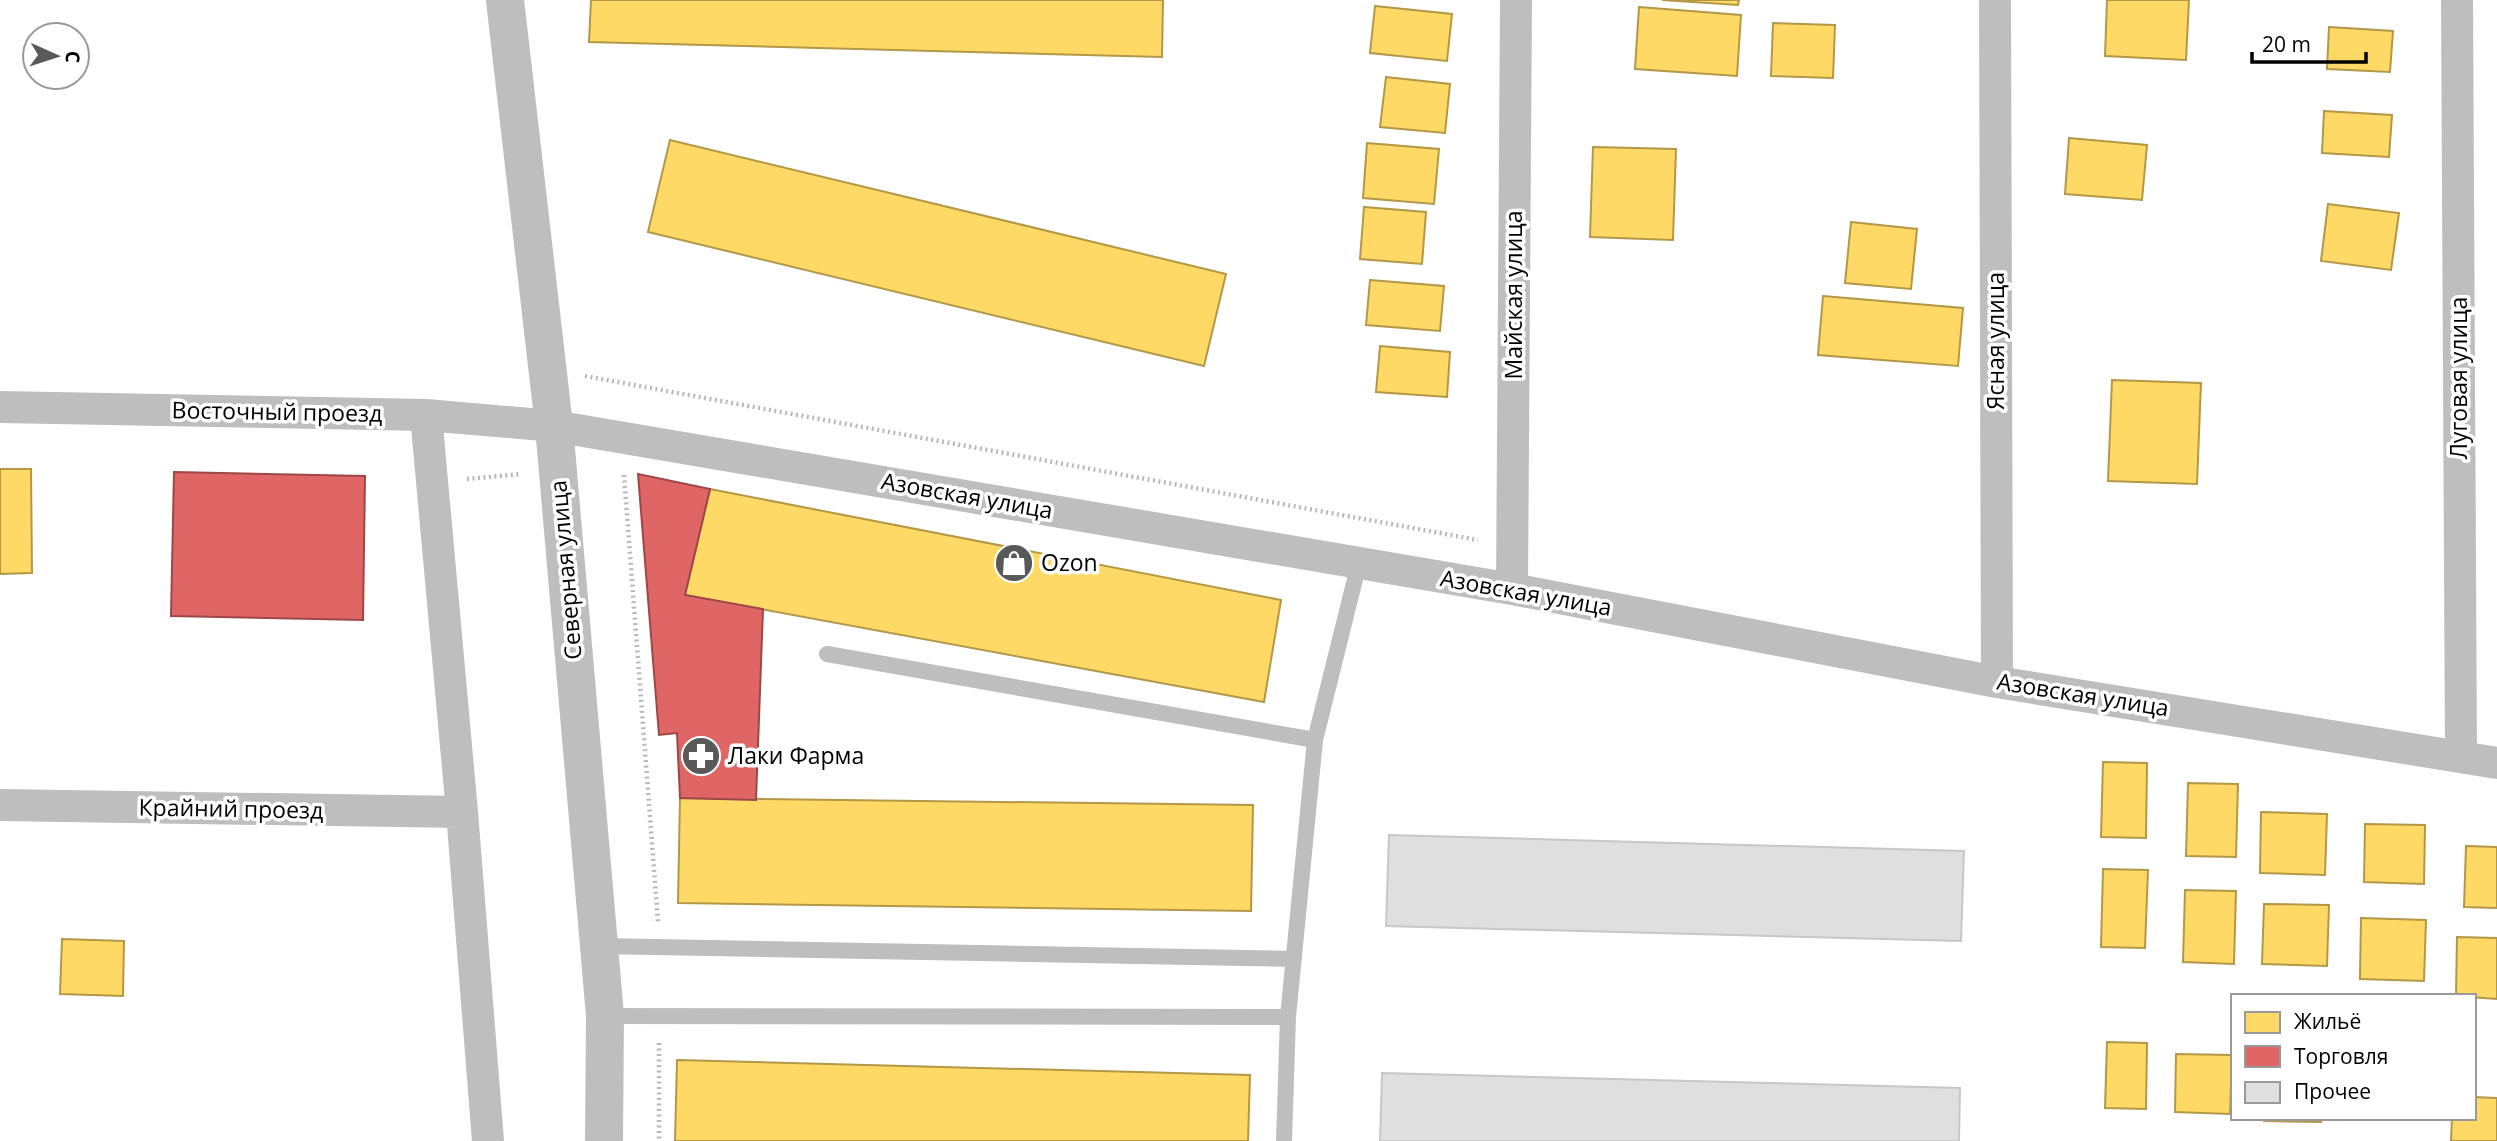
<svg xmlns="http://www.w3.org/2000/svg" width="2497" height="1141" font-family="'Open Sans',sans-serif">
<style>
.homes{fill:#ffd966;stroke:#b29847;stroke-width:2}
.shops{fill:#e06666;stroke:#9d4747;stroke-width:2}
.building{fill:#dfdfdf;stroke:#c7c7c7;stroke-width:2}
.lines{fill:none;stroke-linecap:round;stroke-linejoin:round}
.path{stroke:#b9b9b9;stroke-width:4.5;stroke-dasharray:2 3.5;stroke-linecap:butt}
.service{stroke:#bebebe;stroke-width:16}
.minor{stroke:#bebebe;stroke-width:32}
.tertiary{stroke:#bebebe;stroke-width:38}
.labels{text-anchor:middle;stroke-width:7;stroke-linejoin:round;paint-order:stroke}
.street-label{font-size:23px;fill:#000;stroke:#fff}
.poi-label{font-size:23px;fill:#000;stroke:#fff;text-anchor:start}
</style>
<rect width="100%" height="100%" fill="#fff"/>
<path class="homes" d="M 591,0 L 1163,0 L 1162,57 L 589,42 Z
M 1662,0 L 1739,0 L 1738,5 Z
M 2107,0 L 2189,0 L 2186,60 L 2105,56 Z
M 1375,6 L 1452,14 L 1447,61 L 1370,53 Z
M 1639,7 L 1741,15 L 1737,76 L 1635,69 Z
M 1773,23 L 1835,25 L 1833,78 L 1771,76 Z
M 2329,27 L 2393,31 L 2390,72 L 2327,69 Z
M 1386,77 L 1450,84 L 1445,133 L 1380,127 Z
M 2324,111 L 2392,115 L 2389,157 L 2322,153 Z
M 2069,138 L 2147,145 L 2142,200 L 2065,194 Z
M 670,140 L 1226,274 L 1204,366 L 648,232 Z
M 1367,143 L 1439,149 L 1434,204 L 1363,198 Z
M 1593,147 L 1676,149 L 1673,240 L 1590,237 Z
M 2328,204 L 2399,213 L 2391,270 L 2321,261 Z
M 1364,207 L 1426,212 L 1422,264 L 1360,259 Z
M 1851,222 L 1917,229 L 1911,289 L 1845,283 Z
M 1370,280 L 1444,286 L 1440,331 L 1366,325 Z
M 1823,296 L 1963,308 L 1958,366 L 1818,355 Z
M 1380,346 L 1450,352 L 1447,397 L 1376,392 Z
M 2112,380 L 2201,383 L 2197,484 L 2108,481 Z
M 0,469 L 31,469 L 32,573 L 0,574 Z
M 710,489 L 1281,600 L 1264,702 L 685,595 Z
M 2103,762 L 2147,763 L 2146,838 L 2101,837 Z
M 2188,783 L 2238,784 L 2236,857 L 2186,856 Z
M 680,798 L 1253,805 L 1251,911 L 678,903 Z
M 2261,812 L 2327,814 L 2325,875 L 2260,873 Z
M 2365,824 L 2425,825 L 2424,884 L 2364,882 Z
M 2466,846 L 2497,847 L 2497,908 L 2464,907 Z
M 2103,869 L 2148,870 L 2145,948 L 2101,947 Z
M 2185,890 L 2236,891 L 2234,964 L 2183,962 Z
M 2264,904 L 2329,905 L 2327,966 L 2262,964 Z
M 2361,918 L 2426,920 L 2424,981 L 2360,979 Z
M 2457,937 L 2497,938 L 2497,999 L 2456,996 Z
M 62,939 L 124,941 L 123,996 L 60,994 Z
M 2107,1042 L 2147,1043 L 2146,1109 L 2105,1108 Z
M 2176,1054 L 2232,1055 L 2230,1114 L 2175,1112 Z
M 677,1060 L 1250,1075 L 1248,1141 L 675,1141 Z
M 2474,1097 L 2497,1098 L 2497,1141 L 2451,1141 L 2452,1118 L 2474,1118 Z
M 2264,1118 L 2321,1118 L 2321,1122 L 2264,1121 Z"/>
<path class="shops" d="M 174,472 L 365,476 L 363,620 L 171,616 Z
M 638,474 L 710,489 L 685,595 L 763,609 L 756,800 L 680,798 L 677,733 L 659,735 Z"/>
<path class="building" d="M 1389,835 L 1964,851 L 1961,941 L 1386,926 Z
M 1382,1073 L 1960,1088 L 1959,1141 L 1380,1141 Z"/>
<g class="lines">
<path class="path" d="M 585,376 L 1478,540
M 624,475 L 658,922
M 467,479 L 521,474
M 659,1043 L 659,1141"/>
<path class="service" d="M 827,654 L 1315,740
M 599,946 L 1294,959
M 605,1016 L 1288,1017 L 1284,1141
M 1288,1017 L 1315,740 L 1359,563"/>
<path class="minor" d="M 1995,0 L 1997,682
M 2457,0 L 2461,755
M 0,407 L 426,415 L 554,426 L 1512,589 L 1997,682 L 2497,763
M 426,415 L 462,812 L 488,1141
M 1512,589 L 1516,0
M 0,805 L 462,812"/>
<path class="tertiary" d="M 505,0 L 554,426 L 599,946 L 605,1016 L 604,1141"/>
</g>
<defs>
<g id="shop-disc" transform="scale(2.0125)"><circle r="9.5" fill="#595959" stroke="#fff"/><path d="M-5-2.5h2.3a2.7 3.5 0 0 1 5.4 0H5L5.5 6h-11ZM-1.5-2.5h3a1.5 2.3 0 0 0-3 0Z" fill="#fff"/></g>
<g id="pharmacy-disc" transform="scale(2.0125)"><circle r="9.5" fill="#595959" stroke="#fff"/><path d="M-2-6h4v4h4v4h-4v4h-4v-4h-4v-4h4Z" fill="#fff"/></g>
</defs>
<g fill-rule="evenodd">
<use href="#shop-disc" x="1014" y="563"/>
<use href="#pharmacy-disc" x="701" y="756"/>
</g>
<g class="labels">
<g class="street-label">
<text transform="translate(1514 295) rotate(-90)" y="8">Майская улица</text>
<text transform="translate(1996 341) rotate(-90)" y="8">Ясная улица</text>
<text transform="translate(2459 378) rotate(-90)" y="8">Луговая улица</text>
<text transform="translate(277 412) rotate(1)" y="8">Восточный проезд</text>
<text transform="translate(967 496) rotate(10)" y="8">Азовская улица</text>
<text transform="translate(566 570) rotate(-95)" y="8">Северная улица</text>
<text transform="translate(1526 593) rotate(10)" y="8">Азовская улица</text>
<text transform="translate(2083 695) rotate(9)" y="8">Азовская улица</text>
<text transform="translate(231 809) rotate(1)" y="8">Крайний проезд</text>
</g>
<g class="poi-label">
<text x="1041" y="571">Ozon</text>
<text x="728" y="764">Лаки Фарма</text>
</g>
</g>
<rect x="2231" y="994" width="245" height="126" fill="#ffffff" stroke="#999999" stroke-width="2"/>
<rect x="2245" y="1012" width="35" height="21" fill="#ffd966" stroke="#999999" stroke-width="2"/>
<text x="2294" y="1029" font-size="21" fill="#000000">Жильё</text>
<rect x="2245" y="1046" width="35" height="21" fill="#e06666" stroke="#999999" stroke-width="2"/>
<text x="2294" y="1064" font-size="21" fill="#000000">Торговля</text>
<rect x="2245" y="1082" width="35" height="21" fill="#dfdfdf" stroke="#999999" stroke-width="2"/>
<text x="2294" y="1099" font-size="21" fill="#000000">Прочее</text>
<g transform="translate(56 56) rotate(93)"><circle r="33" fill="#ffffff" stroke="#999999" stroke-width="2"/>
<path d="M0-5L12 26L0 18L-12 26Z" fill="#595959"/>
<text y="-10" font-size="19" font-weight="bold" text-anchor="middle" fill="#000000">С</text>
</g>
<path d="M2252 52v10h114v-10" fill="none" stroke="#000000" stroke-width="3.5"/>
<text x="2262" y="52" font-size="21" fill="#000000" stroke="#ffffff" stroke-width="5" paint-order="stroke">20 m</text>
</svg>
